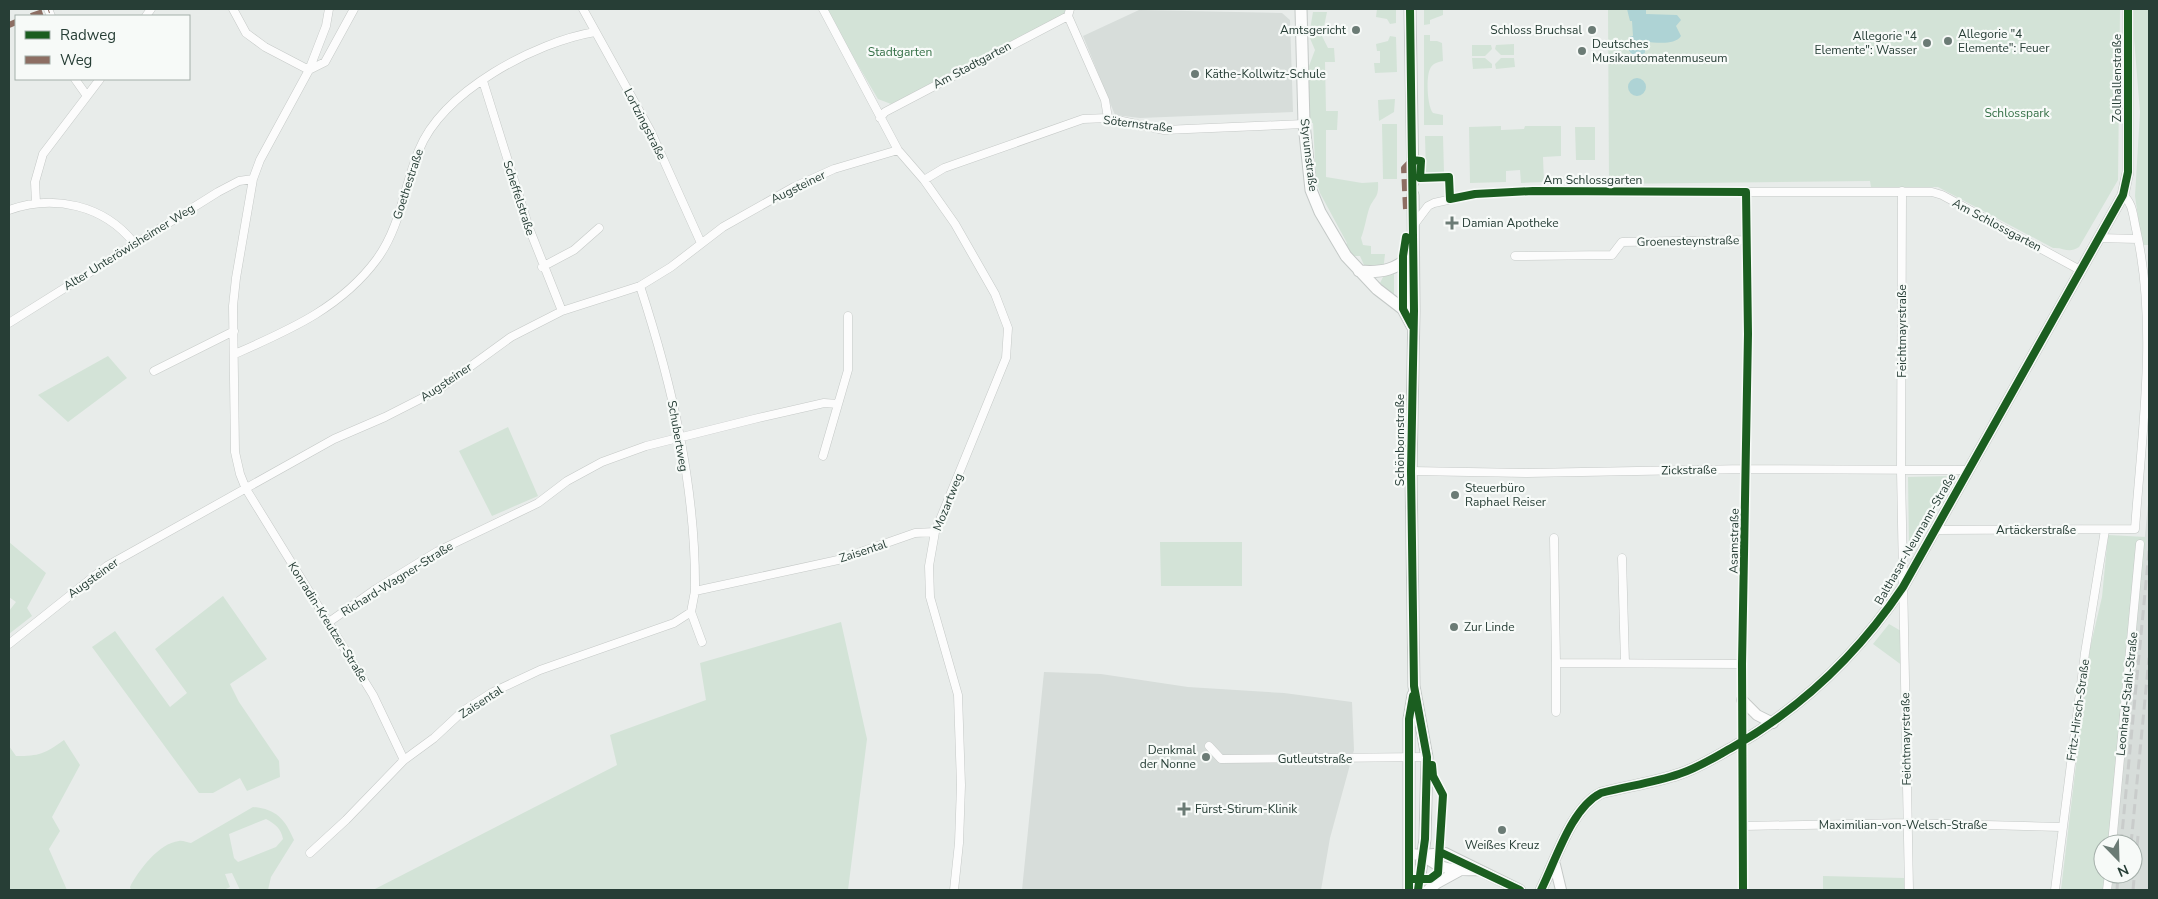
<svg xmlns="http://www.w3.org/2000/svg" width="2158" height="899" font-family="'Nunito Sans',sans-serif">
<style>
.built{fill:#d7ddda}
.green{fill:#d3e3d7;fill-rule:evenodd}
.water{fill:#aed3d5}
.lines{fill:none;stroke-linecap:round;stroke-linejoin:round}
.minor-casing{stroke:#c5c9c7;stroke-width:9}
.tertiary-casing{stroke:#c5c9c7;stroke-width:12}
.secondary-casing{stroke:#c4c9c7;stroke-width:13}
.minor{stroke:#fcfcfc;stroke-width:8}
.tertiary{stroke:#fcfcfc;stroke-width:10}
.secondary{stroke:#fcfcfc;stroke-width:11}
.rail{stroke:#c9cccb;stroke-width:3;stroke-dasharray:10 5;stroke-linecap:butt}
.quiet{stroke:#8d6e63;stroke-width:6;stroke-dasharray:12 6;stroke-linecap:butt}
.cycleway-casing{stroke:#f7faf8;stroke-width:11}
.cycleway{stroke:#1b5e20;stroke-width:8}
.poi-dot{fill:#6b7b75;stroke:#f7faf8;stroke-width:2}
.labels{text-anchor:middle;stroke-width:4.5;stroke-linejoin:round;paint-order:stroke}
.poi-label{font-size:12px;fill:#273e36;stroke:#f7faf8;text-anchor:start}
.park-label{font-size:12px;fill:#357047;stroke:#f7faf8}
.street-label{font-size:12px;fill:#273e36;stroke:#f7faf8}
</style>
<rect width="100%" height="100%" fill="#e8ecea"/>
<path class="built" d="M 1139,10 L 1282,13 L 1290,20 L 1293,112 L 1140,118 L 1115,115 L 1083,36 Z
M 2149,494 L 2149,890 L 2111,890 L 2113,874 L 2133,874 L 2133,844 L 2115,844 Z
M 1044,672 L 1101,674 L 1188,687 L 1284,693 L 1352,702 L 1354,750 L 1330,838 L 1321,890 L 1022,890 Z"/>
<path class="green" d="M 825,9 L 1073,9 L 1071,18 L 891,104 L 878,99 Z
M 1377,9 L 1396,9 L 1396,23 L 1390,24 L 1387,19 L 1376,17 Z
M 1424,9 L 1443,9 L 1443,15 L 1430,20 L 1430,24 L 1424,25 Z
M 1608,9 L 2120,9 L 2118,180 L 2079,247 C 2068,254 2064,247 2053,248 L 1938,187 L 1871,187 L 1870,181 L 1609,184 Z
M 2134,9 L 2148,9 L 2149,26 L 2149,245 L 2142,245 L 2135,196 L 2140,112 L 2133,26 Z
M 1313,12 L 1327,12 L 1322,36 L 1328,48 L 1334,48 L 1335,62 L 1325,62 L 1326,111 L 1338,111 L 1337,130 L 1326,130 L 1326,177 L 1362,183 L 1378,182 C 1379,199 1374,196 1369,209 C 1366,218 1365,228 1361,238 L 1363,245 L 1371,246 L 1371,254 L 1385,254 L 1383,272 L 1367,272 L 1360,256 L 1346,256 L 1342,250 L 1347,243 L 1320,193 L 1316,180 L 1313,123 L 1304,124 L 1302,68 L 1309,66 L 1315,50 L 1309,36 Z
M 1424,35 L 1430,35 L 1430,41 L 1437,41 L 1442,43 L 1443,61 C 1437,62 1432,64 1430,69 C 1426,77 1427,106 1433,113 L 1443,115 L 1443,125 L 1424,125 Z
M 1390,36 L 1396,37 L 1397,72 L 1375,73 L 1374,63 L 1380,63 L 1380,51 L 1377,51 L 1376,44 L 1388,41 Z
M 1514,44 L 1514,55 L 1501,55 L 1495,49 L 1496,45 Z
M 1472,45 L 1491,45 L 1492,49 L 1485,56 L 1472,56 Z
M 1472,58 L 1485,58 L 1492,64 L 1492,68 L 1473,69 Z
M 1501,58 L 1514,58 L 1515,67 L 1496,69 L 1495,64 Z
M 1395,99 L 1394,112 L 1379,121 L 1378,100 Z
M 1397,124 L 1397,179 L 1383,179 L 1382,124 Z
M 1501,126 L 1501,130 L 1524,129 L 1525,126 L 1561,126 L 1561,156 L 1543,157 L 1544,182 L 1521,183 L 1520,170 L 1506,171 L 1506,182 L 1470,183 L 1469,127 Z
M 1575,127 L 1595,127 L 1595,160 L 1576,160 Z
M 1425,136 L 1443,136 L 1444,173 L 1426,174 Z
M 1405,271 L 1409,273 L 1409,298 L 1405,303 L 1401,301 L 1401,272 Z
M 1394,274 L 1394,296 L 1380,283 L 1383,277 Z
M 108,356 L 127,378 L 68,422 L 38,395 Z
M 508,427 L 538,496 L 492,516 L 459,451 Z
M 1951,476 L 1913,545 L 1909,546 L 1908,477 Z
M 2108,535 L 2146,537 L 2135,645 L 2130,646 L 2109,844 L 2103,844 L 2103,874 L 2106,874 L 2104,890 L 2061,890 L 2090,648 L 2102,597 Z
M 9,542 L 46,573 L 27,608 L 32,616 L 9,634 L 9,611 L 16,602 L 9,597 Z
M 1160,542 L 1242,542 L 1242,586 L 1161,586 Z
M 223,596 L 267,659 L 230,684 L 239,702 L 279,761 L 280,777 L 247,791 L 240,778 L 213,793 L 199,793 L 92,647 L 115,631 L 170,707 L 187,693 L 155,649 Z
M 841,622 L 867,739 L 848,890 L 373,890 L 617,765 L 610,735 L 706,700 L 700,663 Z
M 1889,624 L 1901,631 L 1903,666 L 1873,644 Z
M 64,740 L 80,765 L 52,817 L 60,831 L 49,849 L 67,890 L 9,890 L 9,746 L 16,756 C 40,756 44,754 64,740 Z
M 253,807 C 276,809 285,819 294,840 L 271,877 L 268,890 L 240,890 L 232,873 L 225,874 L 230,887 L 224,890 L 131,890 L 130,887 C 138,871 159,843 179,841 C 182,840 188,843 191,843 ZM 266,819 C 275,824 281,828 283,839 L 276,847 L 238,862 L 234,858 L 229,834 Z
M 1823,876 L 1904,878 L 1904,890 L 1823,890 Z"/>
<path class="water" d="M 1627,9 L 1646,9 L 1646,14 L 1677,15 L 1681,20 L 1676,26 L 1681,36 C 1674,46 1656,42 1645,42 L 1645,53 L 1640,56 L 1633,56 L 1628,49 L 1630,36 L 1633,36 L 1632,21 L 1630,21 Z
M1628 87a9 9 0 1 1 18 0a9 9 0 1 1-18 0Z"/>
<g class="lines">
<g class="minor-casing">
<path id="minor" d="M 48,9 L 51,16
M 233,9 L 246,33 L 265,47 L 309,70 L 326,26 L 329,9
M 354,9 L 325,62 L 309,70 L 260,160 L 253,179 L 236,278 L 233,306 L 235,452 L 240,474 L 246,489 L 373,695 L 404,760
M 583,9 L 651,132 L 701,243
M 823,9 L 898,150 L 924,180 L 955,224 L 995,294 L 1008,328 L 1006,358 L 935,532 L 929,566 L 930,597 L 958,695 L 961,785 L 959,843 L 954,890
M 1070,9 L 1068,16 L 1105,100 L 1108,118
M 146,16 L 151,9
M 75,79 L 87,96
M 483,81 L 529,228 L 562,311
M 880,118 L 885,112 L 1068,16
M 924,180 L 944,168 L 1083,119 L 1108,118 L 1164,130 L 1304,124
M 1902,191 L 1901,471 L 1909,890
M 36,203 L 35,182 L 43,154 L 100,79
M 9,210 C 54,194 104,205 134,243
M 1413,226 L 1428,206 L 1434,203 L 1475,194 L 1501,192 L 1932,192 L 1942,195 L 2080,270
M 2098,238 L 2138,239
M 1515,256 L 1612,255 L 1622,242 L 1747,240
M 542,267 L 574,250 L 599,228
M 640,286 C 672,384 696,487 695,591
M 9,323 L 218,192 L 239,181 L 253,179
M 235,354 C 289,330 341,308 377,259 C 401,226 404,186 419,150 C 443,91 535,42 595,32
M 154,371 L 234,331
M 823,456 L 848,370 L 848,316
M 1411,471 L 1527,473 L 1747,469 L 1968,470
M 1936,530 L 2135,529 C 2142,430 2158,327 2136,229 C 2133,216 2133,203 2123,195
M 1554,538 L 1556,663 L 1742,664
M 1622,558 L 1625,663
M 691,612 L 702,642
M 329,622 L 376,589 L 438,551 L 538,503 L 567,481 L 602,462 L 646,446 L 754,419 L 824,403 L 838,404
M 9,644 L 107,566 L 334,439 L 385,417 L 438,390 L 511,337 L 562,311 L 640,286 L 671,267 L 723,227 L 794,187 L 834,169 L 898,150
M 1556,663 L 1556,712
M 1209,746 L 1221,759 L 1427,757
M 1744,826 L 1908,823 L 2061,827
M 2112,844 L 2140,544
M 310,853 L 346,820 L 404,760 L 434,738 L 463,711 L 493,692 L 540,670 L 674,623 L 691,612 L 695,591 L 838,560 L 915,533 L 935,532
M 1743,890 L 1742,664 L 1748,334 L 1746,192
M 2055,890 L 2085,653 L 2105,530
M 2107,890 L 2109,874"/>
</g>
<g class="tertiary-casing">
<path id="tertiary" d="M 1742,700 L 1757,715 L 1773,723
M 1409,854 L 1423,855 L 1445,853 L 1520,890
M 1423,855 C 1439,870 1457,871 1479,870
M 1555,865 L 1561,890
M 1428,890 L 1437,883 L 1459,871
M 1541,890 C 1556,860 1571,808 1601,793 C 1627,786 1653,783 1679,774 C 1698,768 1715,757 1733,747 C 1803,707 1858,654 1903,587 L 2123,195 L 2128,172 L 2128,9"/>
</g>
<g class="secondary-casing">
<path id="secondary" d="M 1301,9 L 1304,124 L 1311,190 L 1320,212 L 1346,256 L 1377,289 L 1403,309 L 1412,326
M 1410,9 L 1413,182
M 1413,195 L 1414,311 L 1411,471 L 1414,686 L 1427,757 L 1425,839 L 1418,890
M 1359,271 C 1382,273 1397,270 1413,253
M 1409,890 L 1409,719 L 1413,695"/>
</g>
<use href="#minor" class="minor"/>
<use href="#tertiary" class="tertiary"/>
<use href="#secondary" class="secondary"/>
<path class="rail" d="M 2121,844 L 2149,551
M 2131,844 L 2149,658
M 2117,890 L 2118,874
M 2133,890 L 2138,836"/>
<path class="quiet" d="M 31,16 L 49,10
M 9,25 L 16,22
M 1406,209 L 1404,168 L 1412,160"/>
<g class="cycleway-casing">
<path id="cycleway" d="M 1410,9 L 1414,311 L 1411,471 L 1414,686 L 1427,757 L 1425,839 L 1418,890
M 1412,160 L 1421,161 L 1420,178 L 1449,177 L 1450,199 L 1475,194 L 1533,191 L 1746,192 L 1748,334 L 1742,664 L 1743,890
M 1406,237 L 1403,256 L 1403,309 L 1412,326
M 1440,852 L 1520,890
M 1409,879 L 1430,879 L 1438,873 L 1443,795 L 1433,776 L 1432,765
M 1409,890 L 1409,719 L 1413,696
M 1541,890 C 1556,860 1571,808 1601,793 C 1627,786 1653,783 1679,774 C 1698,768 1715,757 1733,747 C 1803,707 1858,654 1903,587 L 2123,195 L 2128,172 L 2128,9"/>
</g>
<use href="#cycleway" class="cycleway"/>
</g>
<g class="poi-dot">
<circle cx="1356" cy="30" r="5"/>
<circle cx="1592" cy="30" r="5"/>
<circle cx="1948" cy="41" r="5"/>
<circle cx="1927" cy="43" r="5"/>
<circle cx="1582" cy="51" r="5"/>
<circle cx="1195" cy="74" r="5"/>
<path d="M1449.5 215.5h5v5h5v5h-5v5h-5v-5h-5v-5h5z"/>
<circle cx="1455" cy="495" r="5"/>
<circle cx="1454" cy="627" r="5"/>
<circle cx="1206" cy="757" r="5"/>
<path d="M1181.5 801.5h5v5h5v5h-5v5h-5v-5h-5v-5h5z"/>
<circle cx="1502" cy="830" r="5"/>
</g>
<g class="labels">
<g class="poi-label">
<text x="1346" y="34" text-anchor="end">Amtsgericht</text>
<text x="1582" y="34" text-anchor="end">Schloss Bruchsal</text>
<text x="1958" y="38">Allegorie "4<tspan x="1958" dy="14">Elemente": Feuer</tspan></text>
<text x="1917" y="40" text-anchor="end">Allegorie "4<tspan x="1917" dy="14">Elemente": Wasser</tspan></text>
<text x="1592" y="48">Deutsches<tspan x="1592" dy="14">Musikautomatenmuseum</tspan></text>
<text x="1205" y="78">Käthe-Kollwitz-Schule</text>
<text x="1462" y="227">Damian Apotheke</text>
<text x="1465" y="492">Steuerbüro<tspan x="1465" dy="14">Raphael Reiser</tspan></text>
<text x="1464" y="631">Zur Linde</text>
<text x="1196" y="754" text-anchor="end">Denkmal<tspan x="1196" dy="14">der Nonne</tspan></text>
<text x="1195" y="813">Fürst-Stirum-Klinik</text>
<text x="1502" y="849" text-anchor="middle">Weißes Kreuz</text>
</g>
<g class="park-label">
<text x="900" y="56">Stadtgarten</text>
<text x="2017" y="117">Schlosspark</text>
</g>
<g class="street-label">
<text transform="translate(972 65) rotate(-28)" y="4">Am Stadtgarten</text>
<text transform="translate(2117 78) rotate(-90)" y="4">Zollhallenstraße</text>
<text transform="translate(645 124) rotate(63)" y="4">Lortzingstraße</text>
<text transform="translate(1138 124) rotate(7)" y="4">Söternstraße</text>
<text transform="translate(1309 155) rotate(83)" y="4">Styrumstraße</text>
<text x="1593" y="184">Am Schlossgarten</text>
<text transform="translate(408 184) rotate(-72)" y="4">Goethestraße</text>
<text transform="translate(798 187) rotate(-26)" y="4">Augsteiner</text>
<text transform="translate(519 198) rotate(72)" y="4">Scheffelstraße</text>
<text transform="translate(1997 225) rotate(28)" y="4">Am Schlossgarten</text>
<text transform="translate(1688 241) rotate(-1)" y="4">Groenesteynstraße</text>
<text transform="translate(129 247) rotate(-32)" y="4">Alter Unteröwisheimer Weg</text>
<text transform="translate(1902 331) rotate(-90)" y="4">Feichtmayrstraße</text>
<text transform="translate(446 382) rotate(-34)" y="4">Augsteiner</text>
<text transform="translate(678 436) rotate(80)" y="4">Schubertweg</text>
<text transform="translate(1400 440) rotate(-90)" y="4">Schönbornstraße</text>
<text transform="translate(1689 470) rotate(-1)" y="4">Zickstraße</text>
<text transform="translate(948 502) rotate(-68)" y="4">Mozartweg</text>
<text x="2036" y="534">Artäckerstraße</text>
<text transform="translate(1915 539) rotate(-60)" y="4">Balthasar-Neumann-Straße</text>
<text transform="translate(1734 541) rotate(-89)" y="4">Asamstraße</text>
<text transform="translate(863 551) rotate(-18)" y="4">Zaisental</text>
<text transform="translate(93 578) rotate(-36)" y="4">Augsteiner</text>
<text transform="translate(397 579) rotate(-32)" y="4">Richard-Wagner-Straße</text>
<text transform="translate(328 622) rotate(58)" y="4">Konradin-Kreutzer-Straße</text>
<text transform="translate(2127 694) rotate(-84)" y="4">Leonhard-Stahl-Straße</text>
<text transform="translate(481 702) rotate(-33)" y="4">Zaisental</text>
<text transform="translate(2078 710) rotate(-82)" y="4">Fritz-Hirsch-Straße</text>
<text transform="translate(1906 739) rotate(-91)" y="4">Feichtmayrstraße</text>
<text x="1315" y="763">Gutleutstraße</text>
<text x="1903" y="829">Maximilian-von-Welsch-Straße</text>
</g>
</g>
<rect width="2158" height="899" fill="none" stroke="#273e36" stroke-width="20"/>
<rect x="15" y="15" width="175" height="65" fill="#f7faf8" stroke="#a4afaa"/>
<rect x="25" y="31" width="25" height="8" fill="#1b5e20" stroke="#a4afaa"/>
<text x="60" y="40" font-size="15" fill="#273e36">Radweg</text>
<rect x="25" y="56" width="25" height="8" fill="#8d6e63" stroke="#a4afaa"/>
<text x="60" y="65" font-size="15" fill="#273e36">Weg</text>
<g transform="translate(2118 859) rotate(157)"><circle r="24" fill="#f7faf8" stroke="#a4afaa"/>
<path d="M0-4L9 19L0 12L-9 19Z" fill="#6b7b75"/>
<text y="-8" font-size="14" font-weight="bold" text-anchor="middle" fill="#273e36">N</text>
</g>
</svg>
